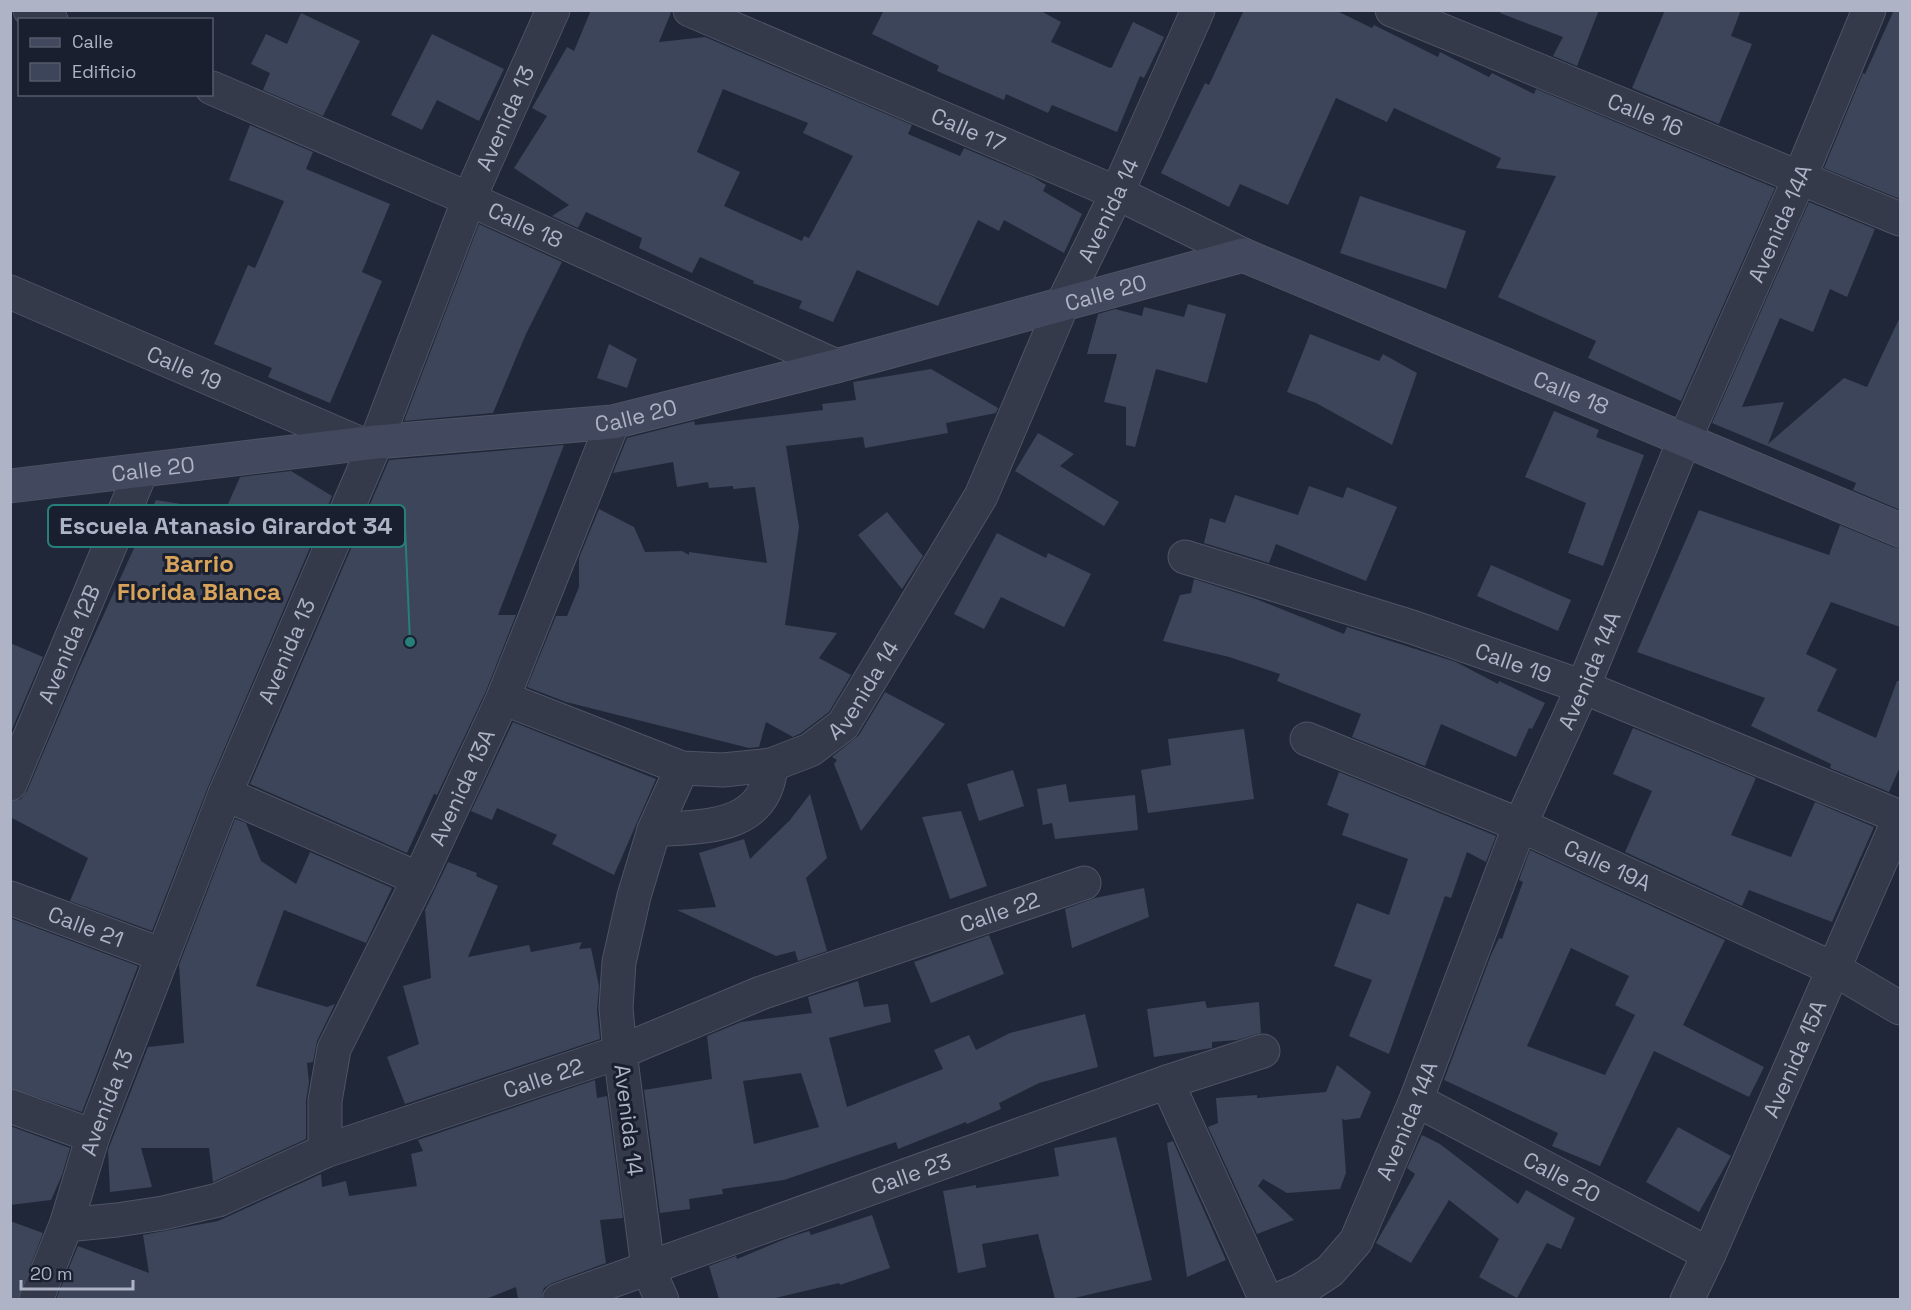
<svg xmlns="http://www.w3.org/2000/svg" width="1911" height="1310" font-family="'Space Grotesk',sans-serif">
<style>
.building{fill:#3c4559;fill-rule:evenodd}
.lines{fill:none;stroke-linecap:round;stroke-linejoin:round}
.street-casing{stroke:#4e5464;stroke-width:35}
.secondary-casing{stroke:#4e5464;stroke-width:35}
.street{stroke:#343a4a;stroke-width:33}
.secondary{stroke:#42485d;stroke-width:33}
.labels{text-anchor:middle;stroke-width:6;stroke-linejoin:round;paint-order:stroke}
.street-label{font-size:22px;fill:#aeb4c6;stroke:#191f2e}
.neighbourhood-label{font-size:24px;font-weight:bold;fill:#d7a259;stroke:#191f2e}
.leader{fill:none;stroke:#277f7b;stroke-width:2}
.callout-dot{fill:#277f7b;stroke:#191f2e;stroke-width:2}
.callout{fill:#191f2e;stroke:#277f7b;stroke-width:2}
.callout-label{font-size:24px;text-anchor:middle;font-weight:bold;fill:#aeb4c6}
</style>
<rect width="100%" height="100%" fill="#202739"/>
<path class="building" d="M 591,10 L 672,10 L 659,42 L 705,37 L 912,125 L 908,134 L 960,156 L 964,148 L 1033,177 L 1046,185 L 1043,191 L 1082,214 L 1064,253 L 1004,220 L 999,231 L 978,220 L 938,306 L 857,270 L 833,322 L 799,308 L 802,301 L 753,283 L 754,281 L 700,257 L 692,273 L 639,248 L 642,238 L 586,212 L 578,228 L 552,216 L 569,205 L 514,168 L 547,116 L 532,108 L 567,47 L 574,51 ZM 723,89 L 808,123 L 803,133 L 853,156 L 809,238 L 804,236 L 802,241 L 724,206 L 740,172 L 697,152 Z
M 884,10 L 1039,10 L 1061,22 L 1051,42 L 1110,68 L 1112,67 L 1133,22 L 1164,37 L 1144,78 L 1140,76 L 1117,132 L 1052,105 L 1048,113 L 1006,94 L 1004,100 L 937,71 L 939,66 L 872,34 Z
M 1244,10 L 1335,10 L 1372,28 L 1374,25 L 1438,57 L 1440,52 L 1489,77 L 1492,73 L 1534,94 L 1536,89 L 1775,188 L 1681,401 L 1588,358 L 1596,341 L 1498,297 L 1556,176 L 1496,168 L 1501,158 L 1394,108 L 1387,122 L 1336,98 L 1288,205 L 1240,184 L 1229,207 L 1161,173 L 1205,83 L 1209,85 Z
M 1501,10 L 1599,10 L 1577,66 L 1553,56 L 1563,37 L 1500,13 Z
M 1665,10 L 1741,10 L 1731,36 L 1752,44 L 1719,124 L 1632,88 Z
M 1894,10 L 1900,10 L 1900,199 L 1824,168 L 1863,73 L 1865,74 Z
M 301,13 L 360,41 L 323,116 L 263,90 L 270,73 L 251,64 L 266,34 L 287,44 Z
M 432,34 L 504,69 L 479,121 L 437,100 L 422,130 L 391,115 Z
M 250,125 L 313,152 L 306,169 L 390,204 L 362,272 L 382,281 L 330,403 L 268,377 L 272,368 L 214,344 L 248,265 L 255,268 L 284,201 L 229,180 Z
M 1360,196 L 1466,231 L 1446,289 L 1340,253 Z
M 1809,202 L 1875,229 L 1847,297 L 1830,289 L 1813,332 L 1780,318 L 1742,407 L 1784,402 L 1768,444 L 1844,378 L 1867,387 L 1900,317 L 1900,510 L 1853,490 L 1856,483 L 1712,423 Z
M 479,224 L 562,262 L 526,334 L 493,413 L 404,421 Z
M 1188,304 L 1226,314 L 1207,383 L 1156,369 L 1135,447 L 1126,445 L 1126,407 L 1104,402 L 1117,354 L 1087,354 L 1098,314 L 1115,309 L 1142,316 L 1144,307 L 1184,317 Z
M 1310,334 L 1379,361 L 1383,354 L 1417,373 L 1392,445 L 1316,403 L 1287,392 Z
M 609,344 L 637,359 L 627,388 L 597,378 Z
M 931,369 L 998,408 L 996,413 L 946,423 L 948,433 L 865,448 L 863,437 L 786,446 L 799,527 L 785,625 L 837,633 L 819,658 L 851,675 L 829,712 L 801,733 L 793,737 L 766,722 L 759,747 L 749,748 L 566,702 L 527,687 L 556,616 L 567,616 L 579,587 L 579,558 L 599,509 L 634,527 L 645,552 L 682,551 L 689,555 L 689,552 L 767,563 L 755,487 L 733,489 L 733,486 L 709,488 L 708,482 L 677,487 L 673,462 L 613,473 L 627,438 L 694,421 L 695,425 L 823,410 L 822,404 L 856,400 L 853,382 Z
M 1554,411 L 1599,430 L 1596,437 L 1644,455 L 1603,566 L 1568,553 L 1586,503 L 1525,477 Z
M 1038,433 L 1074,454 L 1060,466 L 1119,502 L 1104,526 L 1015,471 Z
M 564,445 L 498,615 L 516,615 L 486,691 L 437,795 L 434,794 L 407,853 L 250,784 L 389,460 Z
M 291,471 L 332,496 L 208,787 L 152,931 L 70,901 L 88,858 L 10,817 L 10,802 L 21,799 L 27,791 L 78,671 L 156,500 L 225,511 L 240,477 Z
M 1309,486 L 1343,498 L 1347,487 L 1397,507 L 1366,581 L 1276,544 L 1269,563 L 1204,543 L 1210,518 L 1225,523 L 1235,495 L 1298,515 Z
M 1699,510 L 1829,555 L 1840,525 L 1893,547 L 1900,548 L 1900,627 L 1831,602 L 1806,654 L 1837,669 L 1817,711 L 1876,738 L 1897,681 L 1900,681 L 1900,767 L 1889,792 L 1830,768 L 1831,764 L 1751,726 L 1765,698 L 1637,652 Z
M 887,512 L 923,556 L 902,589 L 858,535 Z
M 997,533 L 1046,558 L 1048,553 L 1091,574 L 1064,627 L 1001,597 L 984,629 L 954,614 Z
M 1491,565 L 1571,600 L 1558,631 L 1477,596 Z
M 1194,579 L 1256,599 L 1344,634 L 1347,627 L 1456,662 L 1498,684 L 1499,681 L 1545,703 L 1532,729 L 1529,728 L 1516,757 L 1441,724 L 1425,766 L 1352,737 L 1361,714 L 1277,681 L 1280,674 L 1229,657 L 1163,641 L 1180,595 L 1191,593 Z
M 10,643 L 43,657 L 10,734 Z
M 885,692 L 945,724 L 861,831 L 834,764 L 837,760 L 832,757 L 859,735 Z
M 513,722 L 656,779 L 614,875 L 552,844 L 557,835 L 497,808 L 492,820 L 471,811 Z
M 1633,728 L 1756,778 L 1731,835 L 1791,857 L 1815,802 L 1874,827 L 1832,922 L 1749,890 L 1742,906 L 1625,852 L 1652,791 L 1613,774 Z
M 1244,729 L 1254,799 L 1148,813 L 1141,770 L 1171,765 L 1168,739 Z
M 1013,770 L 1024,806 L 979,821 L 967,784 Z
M 1339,772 L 1496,836 L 1486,862 L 1467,852 L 1451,898 L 1445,896 L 1389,1054 L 1349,1036 L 1372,980 L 1334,966 L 1357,903 L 1389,915 L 1408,859 L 1342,835 L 1349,814 L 1327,805 Z
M 1066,784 L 1069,802 L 1135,795 L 1138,830 L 1055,839 L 1052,823 L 1043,825 L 1037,789 Z
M 810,794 L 827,858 L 806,878 L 827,951 L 798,961 L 795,951 L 776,956 L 677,910 L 716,907 L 699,853 L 744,839 L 750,859 L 790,820 Z
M 961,811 L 987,886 L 950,899 L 922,817 Z
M 235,819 L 246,823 L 261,861 L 296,884 L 310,852 L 392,888 L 366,943 L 284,910 L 256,986 L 327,1007 L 335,1004 L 317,1041 L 313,1062 L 307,1063 L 309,1082 L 306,1101 L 306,1139 L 213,1182 L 209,1148 L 141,1148 L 152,1187 L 110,1192 L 108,1150 L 148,1047 L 184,1043 L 179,965 Z
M 1530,850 L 1725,940 L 1683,1025 L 1764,1067 L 1749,1097 L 1654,1051 L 1600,1166 L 1552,1146 L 1558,1133 L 1444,1080 L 1491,955 L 1499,938 L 1502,939 L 1523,882 L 1519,880 ZM 1571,948 L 1629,976 L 1615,1005 L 1635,1015 L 1605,1075 L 1527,1046 Z
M 448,862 L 477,873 L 476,876 L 498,886 L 468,957 L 529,945 L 531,952 L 582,942 L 579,949 L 591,948 L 599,986 L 597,1010 L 600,1039 L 405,1104 L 387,1057 L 419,1044 L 403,986 L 431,978 L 425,910 Z
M 1144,888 L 1149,917 L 1072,948 L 1065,909 L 1095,898 Z
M 10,918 L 138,966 L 82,1112 L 10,1088 Z
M 989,935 L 1004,974 L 931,1003 L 914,962 Z
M 858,981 L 864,1007 L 888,1004 L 891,1022 L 829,1038 L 847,1107 L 943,1069 L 934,1050 L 969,1035 L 976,1050 L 1010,1033 L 1085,1014 L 1098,1067 L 1039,1083 L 999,1103 L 1001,1109 L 967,1124 L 966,1122 L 898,1149 L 896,1142 L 784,1180 L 722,1189 L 723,1194 L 689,1199 L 690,1209 L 660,1213 L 644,1090 L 712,1079 L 707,1036 L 741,1022 L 812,1013 L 808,997 ZM 801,1073 L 819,1127 L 754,1144 L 743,1081 Z
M 1205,1001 L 1207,1008 L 1259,1002 L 1261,1033 L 1237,1040 L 1212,1042 L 1212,1048 L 1154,1057 L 1147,1009 Z
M 1337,1065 L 1371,1092 L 1360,1118 L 1344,1120 L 1342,1118 L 1346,1173 L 1340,1189 L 1287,1193 L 1263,1179 L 1258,1186 L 1294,1220 L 1257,1234 L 1208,1127 L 1218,1123 L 1216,1098 L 1257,1095 L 1257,1098 L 1326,1092 Z
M 595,1080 L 597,1098 L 607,1096 L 623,1218 L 600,1220 L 606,1263 L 552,1283 L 544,1288 L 541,1299 L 518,1299 L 516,1287 L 486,1299 L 56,1299 L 78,1246 L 149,1273 L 143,1235 L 218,1221 L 321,1174 L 322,1187 L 346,1181 L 349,1196 L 417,1186 L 411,1154 L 423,1151 L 418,1140 Z
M 10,1126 L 70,1148 L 62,1175 L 51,1200 L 10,1205 Z
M 1678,1127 L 1731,1156 L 1699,1212 L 1646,1182 Z
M 1422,1135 L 1440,1144 L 1518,1204 L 1526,1190 L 1575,1218 L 1561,1249 L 1547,1243 L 1517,1298 L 1479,1277 L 1499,1239 L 1449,1200 L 1411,1263 L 1376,1243 L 1415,1174 L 1407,1168 Z
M 1116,1137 L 1152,1280 L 1070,1299 L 1055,1299 L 1038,1234 L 982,1244 L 986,1267 L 958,1273 L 943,1191 L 976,1185 L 976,1188 L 1059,1176 L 1054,1148 Z
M 1173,1141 L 1226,1260 L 1187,1277 L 1167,1143 Z
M 872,1215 L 890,1268 L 840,1285 L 839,1283 L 771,1299 L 719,1299 L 709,1266 L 736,1256 L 737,1259 L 790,1237 L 809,1231 L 811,1235 Z
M 10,1221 L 43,1233 L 18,1299 L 10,1299 Z"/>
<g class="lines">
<g class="street-casing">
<g id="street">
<path d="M 30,10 L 51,20"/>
<path id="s1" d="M 690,10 L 1117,193 L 1243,255"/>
<path id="s2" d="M 1392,10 L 1900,219"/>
<path id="s3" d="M 212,88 L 469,199 L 836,366"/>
<path id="s4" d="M 10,292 L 361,444"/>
<path id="s5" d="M 1185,557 L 1412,627 L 1583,687 L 1900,817"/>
<path id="s6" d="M 503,698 L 682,768 L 723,770 L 771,765 L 810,750 L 843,725 L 981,496 L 1063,303 L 1117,193 L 1198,10"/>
<path id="s7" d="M 1307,739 L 1520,825 L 1834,969 L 1900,1008"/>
<path id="s8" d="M 10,784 L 141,472"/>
<path d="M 225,794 L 419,879"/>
<path d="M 654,830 C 705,826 766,830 771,765"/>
<path id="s9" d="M 10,898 L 162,955"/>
<path d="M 1167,1082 L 1266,1300"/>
<path id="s10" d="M 1416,1100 L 1709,1254"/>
<path d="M 10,1106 L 93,1136"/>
<path id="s11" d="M 325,1151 L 325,1101 L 334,1049 L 419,879 L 503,698 L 613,422"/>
<path id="s12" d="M 66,1225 L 117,1220 L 163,1213 L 218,1200 L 325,1151 L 620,1052 L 761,993 L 1084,883"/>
<path id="s13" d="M 36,1300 L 66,1225 L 93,1136 L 225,794 L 376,442 L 469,199 L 553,10"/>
<path id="s14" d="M 559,1300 L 1167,1082 L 1263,1051"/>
<path d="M 662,1300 L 648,1268 L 620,1052 L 616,1008 L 619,962 L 634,896 L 654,830 L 682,768"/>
<path id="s15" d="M 1277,1300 L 1301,1290 L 1330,1271 L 1356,1241 L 1416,1100 L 1520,825 L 1583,687 L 1684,441 L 1800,177 L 1869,10"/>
<path id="s16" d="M 1687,1300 L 1709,1254 L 1900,817"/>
</g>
</g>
<g class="secondary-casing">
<g id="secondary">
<path id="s17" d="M 10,486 L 376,442 L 613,422 L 836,366 L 1243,255 L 1900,530"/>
</g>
</g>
<use href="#street" class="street"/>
<use href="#secondary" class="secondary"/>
</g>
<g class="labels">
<g class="street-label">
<text dy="8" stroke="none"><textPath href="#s2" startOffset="274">Calle 16</textPath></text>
<text dy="8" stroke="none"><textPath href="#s13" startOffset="1272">Avenida 13</textPath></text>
<text dy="8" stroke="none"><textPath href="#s1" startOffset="303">Calle 17</textPath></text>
<text dy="8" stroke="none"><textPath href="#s6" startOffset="945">Avenida 14</textPath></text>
<text dy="8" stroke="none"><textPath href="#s15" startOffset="1203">Avenida 14A</textPath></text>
<text dy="8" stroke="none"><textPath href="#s3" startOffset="342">Calle 18</textPath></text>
<text dy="8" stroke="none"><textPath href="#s17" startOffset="1116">Calle 20</textPath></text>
<text dy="8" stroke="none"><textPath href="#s4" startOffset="190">Calle 19</textPath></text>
<text dy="8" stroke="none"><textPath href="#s17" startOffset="1614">Calle 18</textPath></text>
<text dy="8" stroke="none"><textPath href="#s17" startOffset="630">Calle 20</textPath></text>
<text dy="8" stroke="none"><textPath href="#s17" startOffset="144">Calle 20</textPath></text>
<text dy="8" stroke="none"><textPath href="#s8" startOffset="152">Avenida 12B</textPath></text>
<text dy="8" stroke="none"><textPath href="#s13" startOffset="696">Avenida 13</textPath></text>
<text dy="8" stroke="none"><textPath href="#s5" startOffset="345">Calle 19</textPath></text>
<text dy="8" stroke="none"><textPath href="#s15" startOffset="717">Avenida 14A</textPath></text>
<text dy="8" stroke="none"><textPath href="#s6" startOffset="405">Avenida 14</textPath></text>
<text dy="8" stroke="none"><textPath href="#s11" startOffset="394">Avenida 13A</textPath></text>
<text dy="8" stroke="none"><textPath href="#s7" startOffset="326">Calle 19A</textPath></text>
<text dy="8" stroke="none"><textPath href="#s12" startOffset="988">Calle 22</textPath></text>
<text dy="8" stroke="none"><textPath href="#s9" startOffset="81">Calle 21</textPath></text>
<text dy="8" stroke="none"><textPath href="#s16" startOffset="264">Avenida 15A</textPath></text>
<text dy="8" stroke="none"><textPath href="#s12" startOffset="502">Calle 22</textPath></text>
<text dy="8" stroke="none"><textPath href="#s13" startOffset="210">Avenida 13</textPath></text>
<text transform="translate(629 1120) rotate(83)" y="8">Avenida 14</text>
<text dy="8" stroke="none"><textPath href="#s15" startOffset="231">Avenida 14A</textPath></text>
<text dy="8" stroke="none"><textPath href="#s14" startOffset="374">Calle 23</textPath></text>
<text dy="8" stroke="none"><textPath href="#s10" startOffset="165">Calle 20</textPath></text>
</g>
<g class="neighbourhood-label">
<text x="199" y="572">Barrio<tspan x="199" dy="28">Florida Blanca</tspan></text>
</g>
</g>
<path class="leader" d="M410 642L405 526"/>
<circle class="callout-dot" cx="410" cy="642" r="6"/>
<rect class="callout" x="48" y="505" width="357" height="42" rx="6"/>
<g class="callout-label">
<text x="226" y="534">Escuela Atanasio Girardot 34</text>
</g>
<rect width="1911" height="1310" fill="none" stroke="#aeb4c6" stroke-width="24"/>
<rect x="18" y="18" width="195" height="78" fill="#191f2e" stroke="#555b6b" stroke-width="1.5"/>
<rect x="30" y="38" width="30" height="9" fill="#42485d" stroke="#555b6b" stroke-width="1.5"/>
<text x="72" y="48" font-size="18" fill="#aeb4c6">Calle</text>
<rect x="30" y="63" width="30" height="18" fill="#3c4559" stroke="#555b6b" stroke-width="1.5"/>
<text x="72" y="78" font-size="18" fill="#aeb4c6">Edificio</text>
<path d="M21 1280v9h112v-9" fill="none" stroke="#aeb4c6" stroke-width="3"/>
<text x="30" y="1280" font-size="18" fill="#aeb4c6" stroke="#191f2e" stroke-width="4.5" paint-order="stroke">20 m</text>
</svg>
